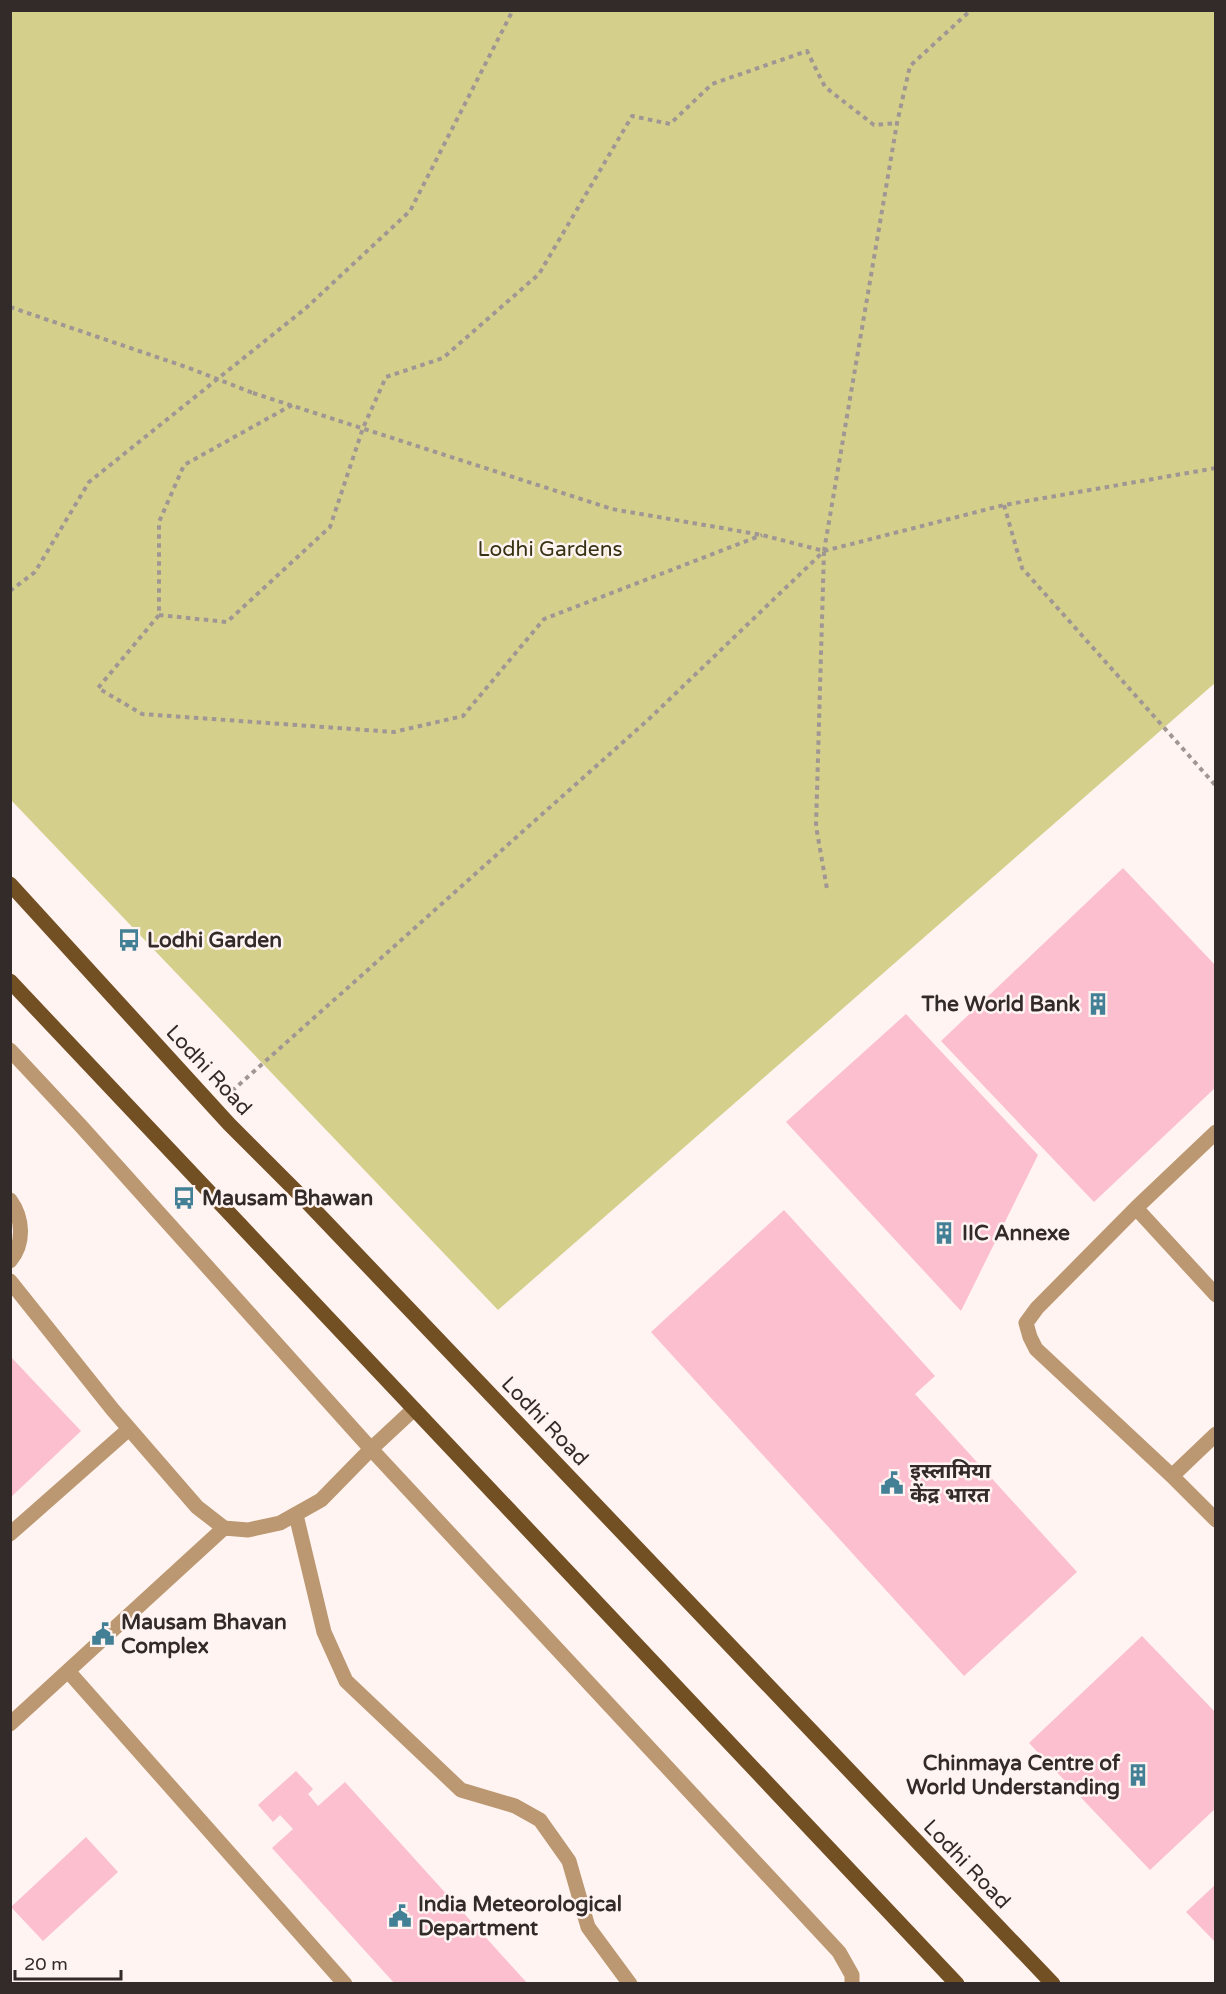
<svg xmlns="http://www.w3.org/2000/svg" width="1226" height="1994" font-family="'Varela Round','Noto Sans Devanagari',sans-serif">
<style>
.green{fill:#d4cf8b}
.building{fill:#fcbfcf}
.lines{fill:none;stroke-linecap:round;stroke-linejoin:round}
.path{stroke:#a09794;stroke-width:4;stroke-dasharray:4.5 4.5;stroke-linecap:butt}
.minor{stroke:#bb9871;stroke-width:15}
.major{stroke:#735023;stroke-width:15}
.path-bridge{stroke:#a09794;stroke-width:4;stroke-dasharray:4.5 4.5;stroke-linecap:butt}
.labels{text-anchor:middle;stroke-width:5;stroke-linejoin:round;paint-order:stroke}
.park-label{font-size:21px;fill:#363314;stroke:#fff4f1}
.poi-label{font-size:21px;font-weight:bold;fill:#322b29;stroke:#fff4f1;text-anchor:start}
.street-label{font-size:21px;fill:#322b29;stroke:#fff4f1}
</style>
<rect width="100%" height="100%" fill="#fff4f1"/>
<path class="green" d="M 11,10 L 1215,11 L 1215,683 L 498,1310 L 11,800 Z"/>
<path class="building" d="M 1123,868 L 1216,966 L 1216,1087 L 1094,1202 L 941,1041 Z
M 906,1014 L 1038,1155 L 961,1311 L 786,1122 Z
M 784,1210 L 935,1376 L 915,1394 L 1077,1572 L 964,1676 L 651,1332 Z
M 10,1356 L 81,1431 L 10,1498 Z
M 1142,1636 L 1216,1713 L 1216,1808 L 1150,1870 L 1029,1743 Z
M 296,1771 L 313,1789 L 308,1794 L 318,1806 L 345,1782 L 528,1984 L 395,1984 L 272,1848 L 293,1829 L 280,1815 L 273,1822 L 258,1805 Z
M 86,1837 L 118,1872 L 43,1941 L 11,1907 Z
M 1216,1884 L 1216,1943 L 1186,1912 Z"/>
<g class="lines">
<path class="path" d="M 10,307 L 189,368
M 253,393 L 612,509 L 762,535 L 824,551 L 816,826 L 827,889
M 292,405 L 184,465 L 159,522 L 159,615 L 98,688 L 142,714 L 394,732 L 463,716 L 544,619 L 762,535
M 1004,505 L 1022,568 L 1216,786
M 824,551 L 1004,505 L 1216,468
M 10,591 L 35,572 L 89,482 L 306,308 L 410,211 L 513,10
M 159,615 L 227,622 L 330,527 L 363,428 L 386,377 L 443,358 L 539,274 L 632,116 L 670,124 L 712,84 L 807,51 L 825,87 L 874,125 L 897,123
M 232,1091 L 650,718 L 824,551 L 897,123 L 910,66 L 971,10"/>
<path class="minor" d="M 10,1050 L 80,1125 L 371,1449 L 839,1952 L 852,1975 L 852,1984
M 1216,1132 L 1136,1208 L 1037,1308 L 1026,1323 L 1030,1337 L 1036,1349 L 1172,1476 L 1216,1520
M 10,1200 C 23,1218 25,1243 10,1261
M 1136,1208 L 1216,1295
M 10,1281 L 113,1410 L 197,1507 L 224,1528 L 248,1530 L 280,1523 L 321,1500 L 371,1449 L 414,1409
M 1172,1476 L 1216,1434
M 296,1515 L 324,1632 L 346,1681 L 461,1790 L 515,1806 L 540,1820 L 569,1861 L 588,1927 L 630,1984
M 10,1534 L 129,1429
M 68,1671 L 345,1984
M 10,1724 L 224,1528"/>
<path class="major" d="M 10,884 L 229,1124 L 305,1200 L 1053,1984
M 10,981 L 957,1984"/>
<path class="path-bridge" d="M 189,368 L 253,393"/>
</g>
<defs>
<g id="bus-bare" transform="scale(1.8)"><path d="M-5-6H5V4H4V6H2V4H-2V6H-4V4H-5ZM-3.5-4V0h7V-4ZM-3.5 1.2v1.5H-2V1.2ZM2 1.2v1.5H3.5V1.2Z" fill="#438096" stroke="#fff4f1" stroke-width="2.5" paint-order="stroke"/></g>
<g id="building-bare" transform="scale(1.8)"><path d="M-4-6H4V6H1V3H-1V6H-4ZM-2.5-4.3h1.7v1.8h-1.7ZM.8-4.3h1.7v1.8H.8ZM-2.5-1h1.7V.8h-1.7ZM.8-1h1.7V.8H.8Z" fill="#438096" stroke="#fff4f1" stroke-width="2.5" paint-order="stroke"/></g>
<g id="civic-bare" transform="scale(1.8)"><path d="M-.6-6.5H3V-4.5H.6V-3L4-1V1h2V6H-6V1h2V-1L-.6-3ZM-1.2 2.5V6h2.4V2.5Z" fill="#438096" stroke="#fff4f1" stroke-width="2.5" paint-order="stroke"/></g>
</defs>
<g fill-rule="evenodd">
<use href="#bus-bare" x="129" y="940"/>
<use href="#building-bare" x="1098" y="1004"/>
<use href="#bus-bare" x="184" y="1198"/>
<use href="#building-bare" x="944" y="1233"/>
<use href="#civic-bare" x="892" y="1483"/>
<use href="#civic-bare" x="103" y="1634"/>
<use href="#building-bare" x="1138" y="1775"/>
<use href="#civic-bare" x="400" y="1916"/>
</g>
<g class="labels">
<g class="park-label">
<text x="550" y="556">Lodhi Gardens</text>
</g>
<g class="poi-label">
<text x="147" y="947">Lodhi Garden</text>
<text x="1080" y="1011" text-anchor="end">The World Bank</text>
<text x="202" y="1205">Mausam Bhawan</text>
<text x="962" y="1240">IIC Annexe</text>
<text x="910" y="1478">इस्लामिया<tspan x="910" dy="24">केंद्र भारत</tspan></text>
<text x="121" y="1629">Mausam Bhavan<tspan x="121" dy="24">Complex</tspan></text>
<text x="1120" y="1770" text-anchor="end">Chinmaya Centre of<tspan x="1120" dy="24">World Understanding</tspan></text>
<text x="418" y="1911">India Meteorological<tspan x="418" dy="24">Department</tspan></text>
</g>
<g class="street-label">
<text transform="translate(209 1070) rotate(47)" y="7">Lodhi Road</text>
<text transform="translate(545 1421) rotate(46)" y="7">Lodhi Road</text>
<text transform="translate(967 1864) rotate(46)" y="7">Lodhi Road</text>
</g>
</g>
<rect width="1226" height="1994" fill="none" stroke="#322b29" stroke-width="24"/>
<path d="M15 1970v9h106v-9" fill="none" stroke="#322b29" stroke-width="3"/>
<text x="24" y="1970" font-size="18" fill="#322b29" stroke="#fff4f1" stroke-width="4.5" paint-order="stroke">20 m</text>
</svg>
